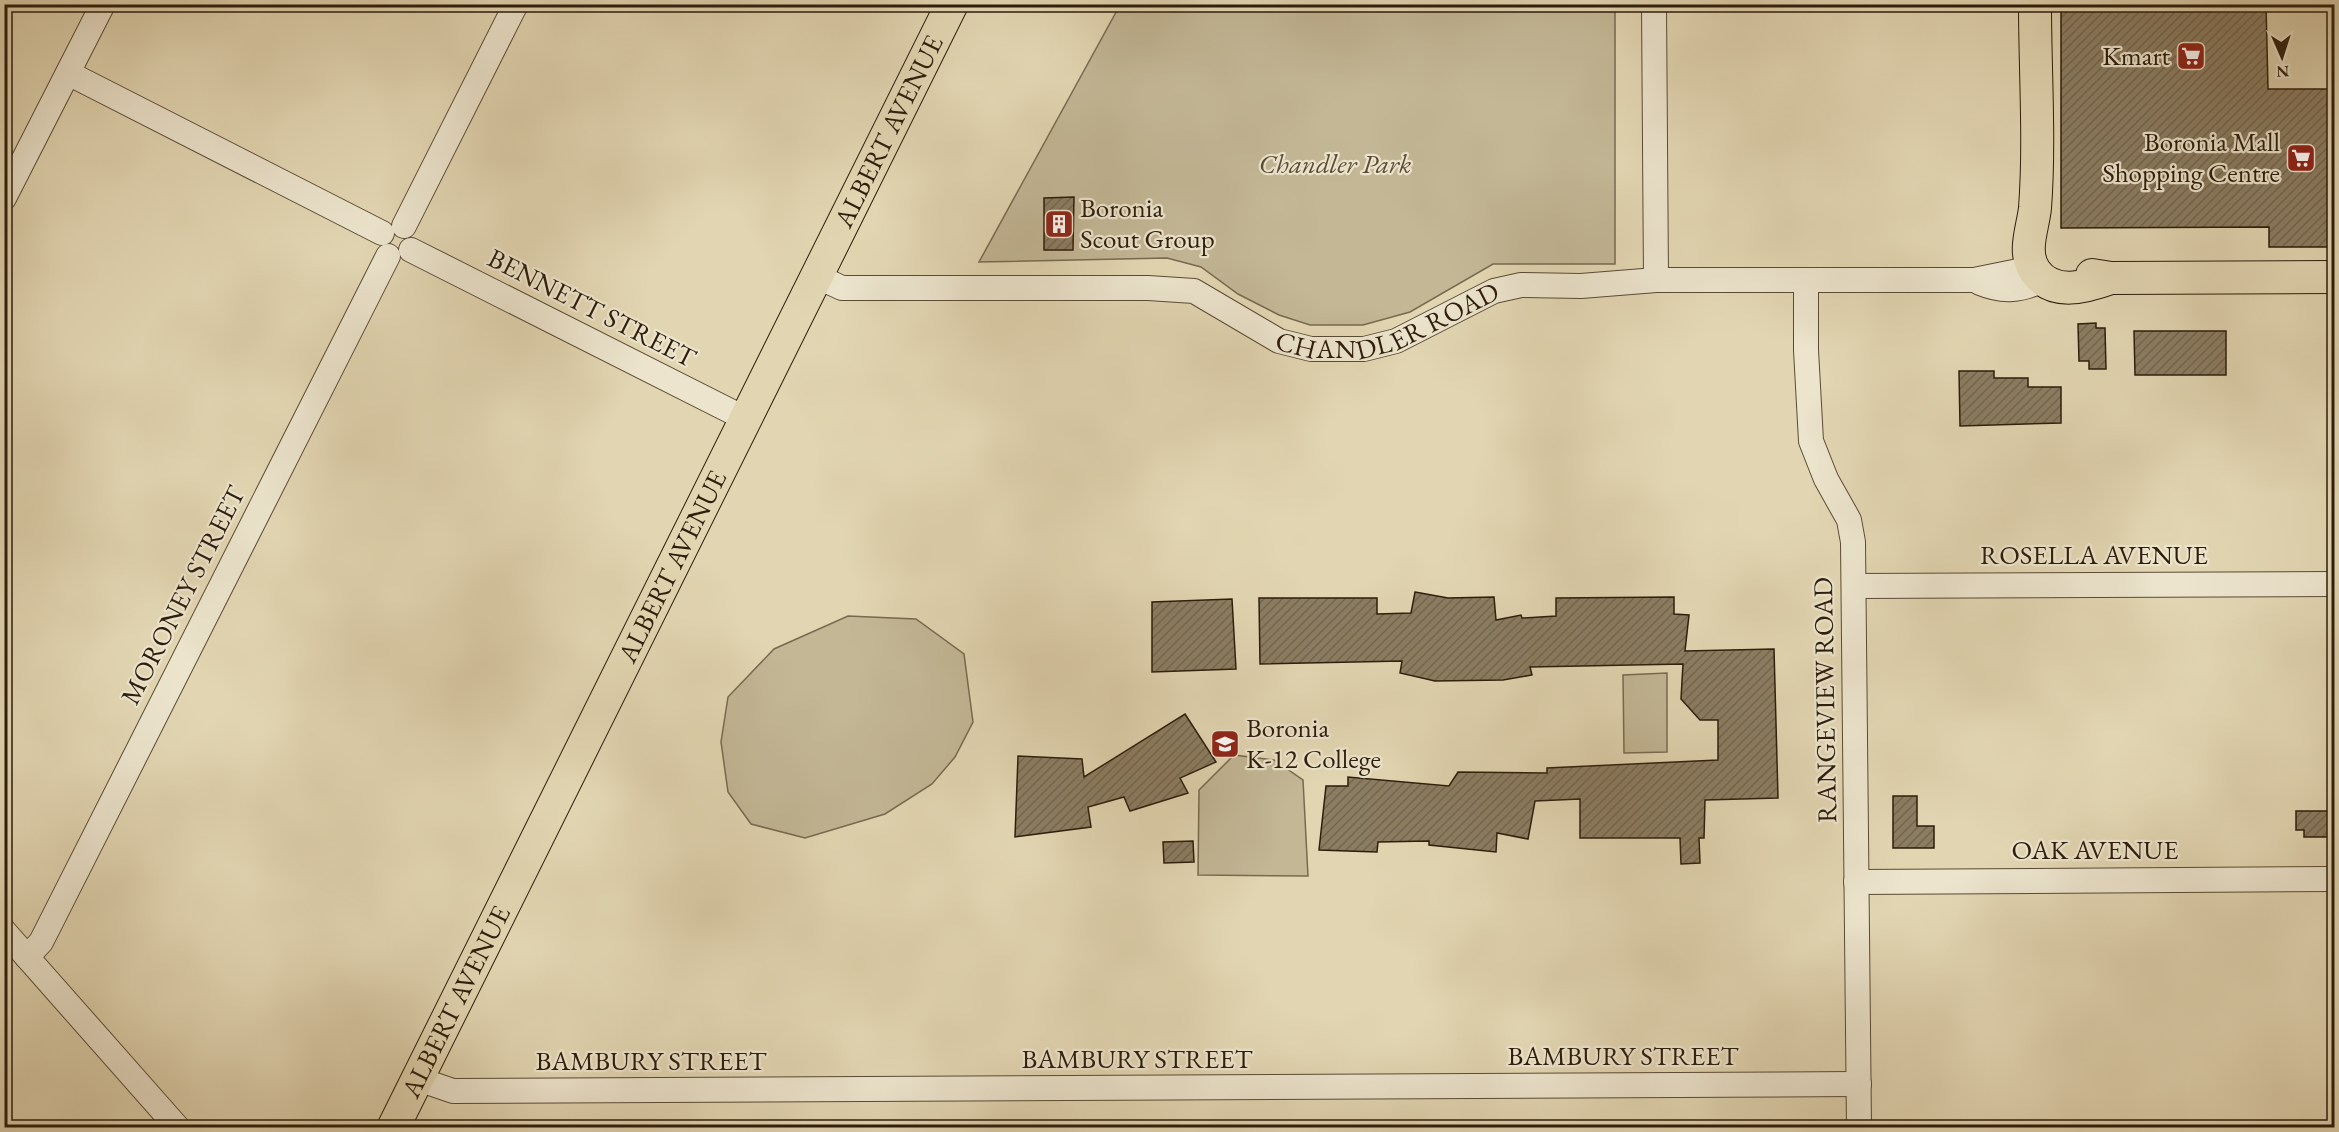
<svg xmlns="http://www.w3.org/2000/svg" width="2339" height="1132" font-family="'EB Garamond',serif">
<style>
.park{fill:#c3b796;stroke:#786a50;stroke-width:1.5}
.building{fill:url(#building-hatch);stroke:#2d1d0b;stroke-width:1.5}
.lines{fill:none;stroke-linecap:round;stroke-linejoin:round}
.minor-casing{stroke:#5a4b35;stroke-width:26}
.major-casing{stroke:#2d1d0b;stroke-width:34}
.minor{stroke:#ece4cd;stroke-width:24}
.major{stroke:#e2d6b2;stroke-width:32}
.labels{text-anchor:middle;stroke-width:4.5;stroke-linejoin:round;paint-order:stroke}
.poi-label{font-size:27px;fill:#2d1d0b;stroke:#ece4cd;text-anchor:end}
.street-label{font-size:27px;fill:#2d1d0b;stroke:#ece4cd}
.park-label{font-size:27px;font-style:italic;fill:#5a4b35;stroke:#ece4cd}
</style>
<defs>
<pattern id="building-hatch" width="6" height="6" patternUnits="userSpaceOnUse" patternTransform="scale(1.5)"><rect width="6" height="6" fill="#8b7d62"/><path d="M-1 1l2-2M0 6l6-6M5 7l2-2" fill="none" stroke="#72664f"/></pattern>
</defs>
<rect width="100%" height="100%" fill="#e2d6b2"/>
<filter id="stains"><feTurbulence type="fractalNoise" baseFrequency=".00333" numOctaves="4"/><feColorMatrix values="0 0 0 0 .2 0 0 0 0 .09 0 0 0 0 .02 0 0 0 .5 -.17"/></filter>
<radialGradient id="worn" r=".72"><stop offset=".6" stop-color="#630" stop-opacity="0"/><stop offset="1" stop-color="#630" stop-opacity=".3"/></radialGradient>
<path class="park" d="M 1120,5 L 1615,5 L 1615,264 L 1493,264 L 1410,312 L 1363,325 L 1310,325 L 1279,315 L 1238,294 L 1201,267 L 1167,258 L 979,262 Z
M 848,616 L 916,619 L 964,654 L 973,722 L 955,757 L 932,784 L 885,814 L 805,838 L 751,824 L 728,792 L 721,742 L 728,697 L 774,649 Z
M 1667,673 L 1667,752 L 1624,753 L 1623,675 Z
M 1234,755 L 1274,760 L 1303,780 L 1308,876 L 1198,875 L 1199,790 Z"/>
<path class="building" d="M 2061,4 L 2266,4 L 2268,89 L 2334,89 L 2334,247 L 2269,247 L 2269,227 L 2061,228 Z
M 1074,197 L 1073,250 L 1044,250 L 1044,198 Z
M 2096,323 L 2096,328 L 2105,328 L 2106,369 L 2089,369 L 2089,361 L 2079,361 L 2078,324 Z
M 2134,331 L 2226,331 L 2226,375 L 2135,375 Z
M 1959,371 L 1994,371 L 1994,378 L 2028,378 L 2028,387 L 2061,387 L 2061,423 L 1960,426 Z
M 1415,592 L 1448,598 L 1494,597 L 1496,620 L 1521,615 L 1522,618 L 1556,616 L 1556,598 L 1674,597 L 1674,614 L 1689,615 L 1685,651 L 1774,649 L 1778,798 L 1705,800 L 1704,838 L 1699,838 L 1700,863 L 1681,864 L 1680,838 L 1580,838 L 1580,799 L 1535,801 L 1528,839 L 1497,833 L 1496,852 L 1429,845 L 1429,841 L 1378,842 L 1377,852 L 1319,850 L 1326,786 L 1348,786 L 1348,777 L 1449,786 L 1458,772 L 1547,773 L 1547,768 L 1718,760 L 1718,720 L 1700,720 L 1681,699 L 1683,664 L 1530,667 L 1532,675 L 1503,680 L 1435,681 L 1400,673 L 1402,661 L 1260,664 L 1259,598 L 1377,598 L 1377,614 L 1411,613 Z
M 1232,599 L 1236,669 L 1152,672 L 1152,602 Z
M 1185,714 L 1216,762 L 1180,778 L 1188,793 L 1130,811 L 1124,797 L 1088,807 L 1091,827 L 1015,837 L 1018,756 L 1082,759 L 1084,777 Z
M 1893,796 L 1917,796 L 1917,826 L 1934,826 L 1934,848 L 1893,848 Z
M 2296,811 L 2334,811 L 2334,837 L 2304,837 L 2304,830 L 2296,830 Z
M 1193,841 L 1194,862 L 1164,863 L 1163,842 Z"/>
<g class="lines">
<g class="minor-casing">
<g id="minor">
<path d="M 1654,4 L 1656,280"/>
<path d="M 68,73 L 382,233"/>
<path d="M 4,198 L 103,4"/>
<path d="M 404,226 L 516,4"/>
<path d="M 411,250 L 746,419"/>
<path id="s1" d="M 816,276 L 842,288 L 1148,288 L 1194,291 L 1279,341 L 1311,349 L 1364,349 L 1396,341 L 1494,291 L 1521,285 L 1581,286 L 1656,280 L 1974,280 L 2033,268"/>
<path d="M 1806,282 L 1806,350 L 1811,441 L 1826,479 L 1849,520 L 1853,542 L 1859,1128"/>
<path d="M 1980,283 C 2004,293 2021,290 2044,280"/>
<path d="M 1854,586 L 2334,584"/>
<path d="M 1856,882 L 2334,879"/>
<path d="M 4,931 L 178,1128"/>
<path d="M 27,957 L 41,942 L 388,256"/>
<path d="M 418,1079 L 453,1091 L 1859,1084"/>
</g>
</g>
<g class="major-casing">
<g id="major">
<path d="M 2035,4 C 2035,72 2040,141 2035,208 C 2033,228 2022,252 2035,271 C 2053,297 2086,287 2111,278"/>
<path d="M 2092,275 L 2111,278 L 2334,277"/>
<path id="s2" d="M 393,1128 L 952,4"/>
</g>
</g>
<use href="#minor" class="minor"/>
<use href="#major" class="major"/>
</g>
<defs>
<g id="supermarket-square" transform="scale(1.5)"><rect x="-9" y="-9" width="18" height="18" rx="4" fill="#8f2418" stroke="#ece4cd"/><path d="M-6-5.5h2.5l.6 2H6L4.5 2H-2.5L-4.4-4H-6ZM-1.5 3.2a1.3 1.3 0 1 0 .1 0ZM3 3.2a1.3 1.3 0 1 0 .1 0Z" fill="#fff"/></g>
<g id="building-square" transform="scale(1.5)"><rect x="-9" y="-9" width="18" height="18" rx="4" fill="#8f2418" stroke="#ece4cd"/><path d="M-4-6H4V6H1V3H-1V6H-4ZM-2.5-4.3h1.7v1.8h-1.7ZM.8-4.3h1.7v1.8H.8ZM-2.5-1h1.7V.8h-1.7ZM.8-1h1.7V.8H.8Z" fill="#fff"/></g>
<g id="school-square" transform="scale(1.5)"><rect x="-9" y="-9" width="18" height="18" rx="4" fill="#8f2418" stroke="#ece4cd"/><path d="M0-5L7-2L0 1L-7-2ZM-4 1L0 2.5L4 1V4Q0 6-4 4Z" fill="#fff"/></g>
</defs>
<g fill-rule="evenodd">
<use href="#supermarket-square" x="2191" y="56"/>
<use href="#supermarket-square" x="2301" y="158"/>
<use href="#building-square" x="1059" y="224"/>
<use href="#school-square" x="1225" y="744"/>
</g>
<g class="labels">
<g class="poi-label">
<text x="2170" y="65">Kmart</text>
<text x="2280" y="151">Boronia Mall<tspan x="2280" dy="31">Shopping Centre</tspan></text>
<text x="1080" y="217" text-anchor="start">Boronia<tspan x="1080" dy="31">Scout Group</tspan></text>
<text x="1246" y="737" text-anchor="start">Boronia<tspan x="1246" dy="31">K-12 College</tspan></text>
</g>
<g class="street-label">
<text dy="9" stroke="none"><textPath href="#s2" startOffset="1113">ALBERT AVENUE</textPath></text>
<text transform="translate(592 308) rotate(27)" y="9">BENNETT STREET</text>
<text dy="9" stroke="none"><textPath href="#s1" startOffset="594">CHANDLER ROAD</textPath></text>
<text x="2094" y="564">ROSELLA AVENUE</text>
<text dy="9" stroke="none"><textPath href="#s2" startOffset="627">ALBERT AVENUE</textPath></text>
<text transform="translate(183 595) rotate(-63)" y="9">MORONEY STREET</text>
<text transform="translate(1825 700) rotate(-91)" y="9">RANGEVIEW ROAD</text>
<text x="2095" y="859">OAK AVENUE</text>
<text dy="9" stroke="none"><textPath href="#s2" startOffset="141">ALBERT AVENUE</textPath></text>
<text x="1623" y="1065">BAMBURY STREET</text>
<text x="1137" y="1068">BAMBURY STREET</text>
<text x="651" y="1070">BAMBURY STREET</text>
</g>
<g class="park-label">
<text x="1335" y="173">Chandler Park</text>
</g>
</g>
<rect width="2339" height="1132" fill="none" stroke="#e2d6b2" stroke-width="24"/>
<rect x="6" y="6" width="2327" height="1120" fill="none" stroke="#2d1d0b" stroke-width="3"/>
<rect x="12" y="12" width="2315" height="1108" fill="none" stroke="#2d1d0b" stroke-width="1.5"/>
<g transform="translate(2282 57) rotate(177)" stroke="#ece4cd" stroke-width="4.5" paint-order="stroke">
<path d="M0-4.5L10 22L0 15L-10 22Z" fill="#2d1d0b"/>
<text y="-9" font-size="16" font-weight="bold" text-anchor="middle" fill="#2d1d0b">N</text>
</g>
<rect width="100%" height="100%" filter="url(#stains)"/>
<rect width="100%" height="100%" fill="url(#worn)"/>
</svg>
